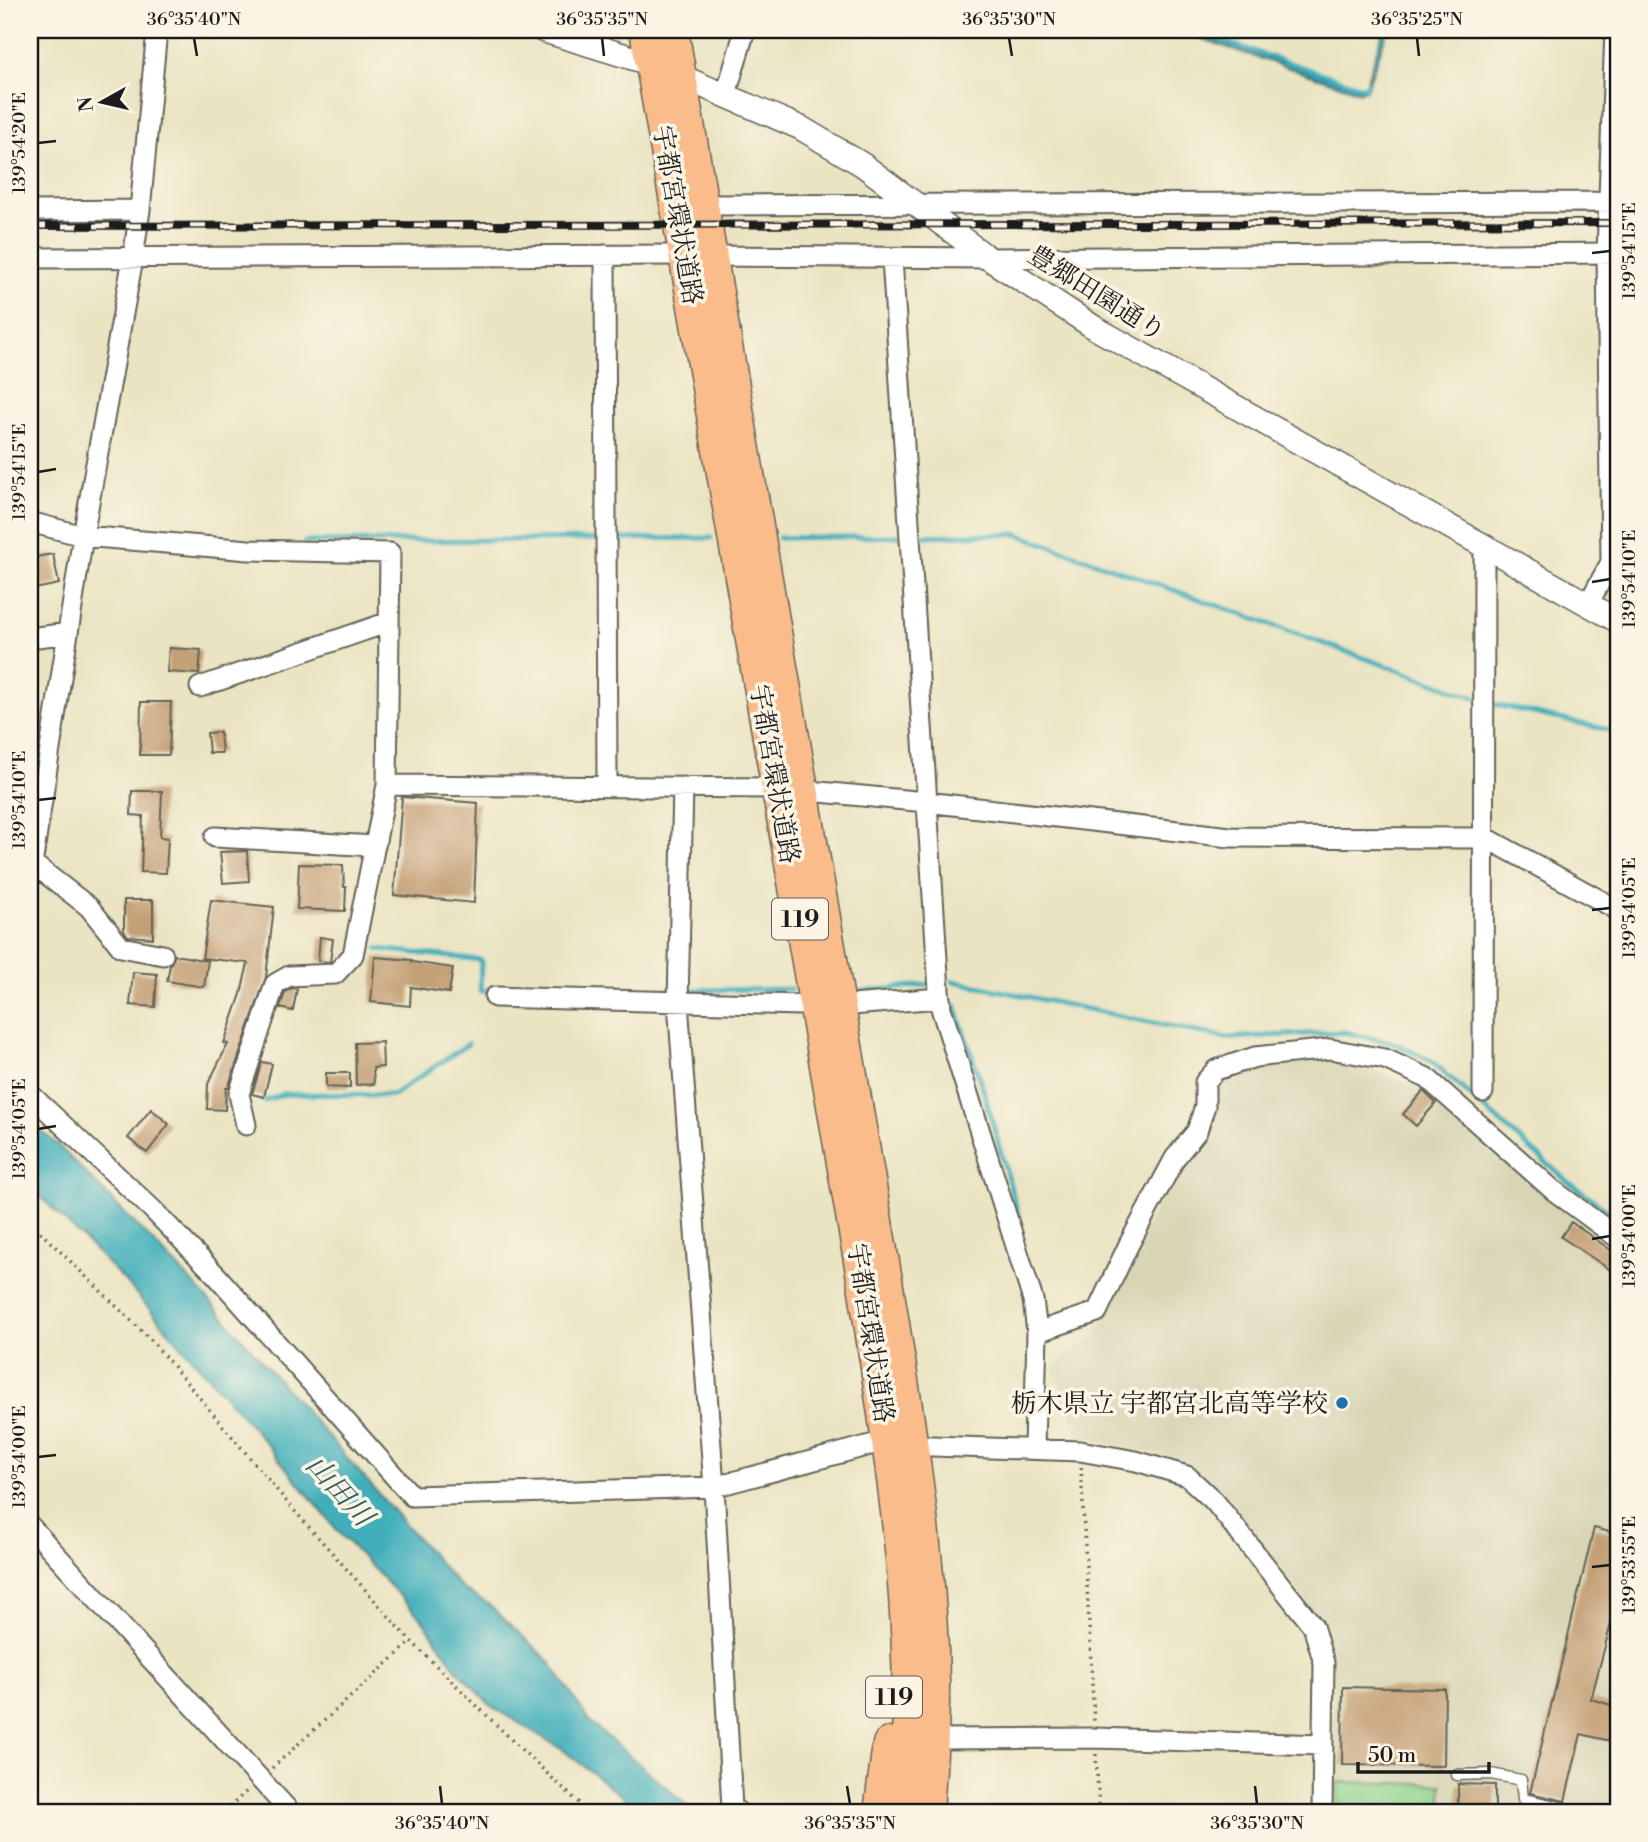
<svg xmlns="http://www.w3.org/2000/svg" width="1648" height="1842" font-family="'Libre Bodoni','Noto Serif JP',serif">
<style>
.built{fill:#d8d5b5}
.green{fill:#8bd28c;stroke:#547754;stroke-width:2}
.water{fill:#3fafbb;stroke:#2e666c;stroke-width:2}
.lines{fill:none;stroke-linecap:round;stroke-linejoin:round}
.stream{stroke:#3fafbb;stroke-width:5}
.building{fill:#c4a077}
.service-casing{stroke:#646256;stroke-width:13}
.minor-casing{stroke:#646256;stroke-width:23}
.tertiary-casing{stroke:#646256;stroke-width:26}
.trunk-casing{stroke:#646256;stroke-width:35}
.path{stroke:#646256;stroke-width:3.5;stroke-dasharray:2 5;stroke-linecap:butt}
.service{stroke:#fff;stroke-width:10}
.minor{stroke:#fff;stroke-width:19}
.tertiary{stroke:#fff;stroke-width:23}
.trunk{stroke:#fabc8b;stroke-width:32}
.rail-casing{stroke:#1c1c1c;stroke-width:8}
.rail{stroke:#fcf5e5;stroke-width:5;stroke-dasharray:16;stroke-linecap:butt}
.ticks{fill:none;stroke:#1c1c1c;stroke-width:2.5}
.poi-dot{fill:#1f6fb2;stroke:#fcf5e5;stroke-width:2.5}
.labels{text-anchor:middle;stroke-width:7;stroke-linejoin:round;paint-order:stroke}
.shield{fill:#fcf5e5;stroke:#5f5d58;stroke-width:2}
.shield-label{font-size:24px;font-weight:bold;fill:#1c1c1c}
.street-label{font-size:26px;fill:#1c1c1c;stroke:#fcf5e5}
.poi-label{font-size:26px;fill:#1c1c1c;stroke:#fcf5e5;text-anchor:end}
.water-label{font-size:28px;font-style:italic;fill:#2c5e64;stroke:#fcf5e5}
.neatline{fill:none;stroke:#1c1c1c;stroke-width:2.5}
.ticks-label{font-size:18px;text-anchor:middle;fill:#1c1c1c}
</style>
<rect width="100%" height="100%" fill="#fcf5e5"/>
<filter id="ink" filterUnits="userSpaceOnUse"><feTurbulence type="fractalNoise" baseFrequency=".0143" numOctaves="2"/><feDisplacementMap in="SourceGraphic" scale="14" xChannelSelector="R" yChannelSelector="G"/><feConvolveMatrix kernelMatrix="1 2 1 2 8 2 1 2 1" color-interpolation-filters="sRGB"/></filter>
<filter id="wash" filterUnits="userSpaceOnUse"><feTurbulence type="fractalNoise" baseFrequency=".00686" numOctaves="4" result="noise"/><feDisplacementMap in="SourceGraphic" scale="28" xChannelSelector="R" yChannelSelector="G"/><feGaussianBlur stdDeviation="1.57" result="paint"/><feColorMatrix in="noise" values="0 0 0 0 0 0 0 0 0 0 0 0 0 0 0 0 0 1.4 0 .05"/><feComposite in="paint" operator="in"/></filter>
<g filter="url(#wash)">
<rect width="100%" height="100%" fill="#eae4c3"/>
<path class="built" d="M 1269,1061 L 1348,1061 L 1425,1090 L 1571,1215 L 1618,1249 L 1618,1812 L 1332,1812 L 1334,1684 L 1323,1629 L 1289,1577 L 1205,1478 L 1161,1455 L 1080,1438 L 1053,1367 L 1096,1334 L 1215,1079 Z"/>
<path class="green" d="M 1338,1782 L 1442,1784 L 1442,1804 L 1451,1804 L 1451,1812 L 1337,1812 Z"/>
<path class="water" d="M 1175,30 L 1184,30 L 1361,89 L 1364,88 L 1384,30 L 1388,30 L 1366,90 L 1360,92 Z
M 30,1122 L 58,1145 L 198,1288 L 462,1589 L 487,1603 L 550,1662 L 590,1722 L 695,1812 L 642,1812 L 563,1750 L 491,1706 L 456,1669 L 422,1619 L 342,1536 L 259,1435 L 124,1280 L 30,1186 Z"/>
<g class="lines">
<path class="stream" d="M 1190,30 L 1365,88 L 1367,84
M 915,536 L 1017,534 L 1479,699
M 779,538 L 906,536
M 305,542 L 711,538
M 1488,703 L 1618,732
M 378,949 L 481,960 L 480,991 L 494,991
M 953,981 L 1226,1038 L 1344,1032 L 1394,1043 L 1431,1061 L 1567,1181 L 1618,1218
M 683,990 L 792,989
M 609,991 L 673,990
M 858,992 L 933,984
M 955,1005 L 984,1092 L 1018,1214
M 265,1101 L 284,1094 L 393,1095 L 468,1044"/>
</g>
<g id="blocks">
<path class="building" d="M 53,554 L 59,584 L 30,590 L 30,558 Z
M 169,648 L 201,650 L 199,674 L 167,672 Z
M 141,702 L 171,702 L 169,755 L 140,755 Z
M 220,732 L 222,753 L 209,753 L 207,733 Z
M 132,791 L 162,791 L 160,837 L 168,838 L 166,873 L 141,872 L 143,816 L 131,815 Z
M 402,797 L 478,803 L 474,903 L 394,895 Z
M 247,851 L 249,881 L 223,883 L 220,852 Z
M 299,864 L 343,865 L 344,887 L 346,887 L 345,911 L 297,909 Z
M 124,900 L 153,900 L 153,938 L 128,936 L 124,931 Z
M 211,900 L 274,907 L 266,977 L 228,1088 L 226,1088 L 225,1110 L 207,1109 L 208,1084 L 228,1044 L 224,1043 L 241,994 L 248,963 L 202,958 Z
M 320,937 L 333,939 L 330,962 L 318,961 Z
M 175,955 L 208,961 L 204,987 L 167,981 L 170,965 Z
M 375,957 L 412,960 L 412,962 L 453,968 L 449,993 L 411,987 L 410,1006 L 371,1002 Z
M 133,972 L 157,974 L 155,1007 L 130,1005 Z
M 292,988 L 297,989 L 293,1011 L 280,1008 L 285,992 Z
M 382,1042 L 383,1067 L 373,1068 L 374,1084 L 356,1085 L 355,1043 Z
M 262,1062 L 272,1064 L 264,1097 L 252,1094 Z
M 326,1073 L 350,1073 L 350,1088 L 326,1087 Z
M 1423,1091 L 1436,1103 L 1416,1126 L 1403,1114 Z
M 151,1109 L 169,1124 L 147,1153 L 128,1138 Z
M 1571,1222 L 1618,1255 L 1618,1275 L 1561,1237 Z
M 1594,1528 L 1618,1534 L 1618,1597 L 1591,1699 L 1618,1707 L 1618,1743 L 1581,1734 L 1565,1801 L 1530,1793 Z
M 1343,1687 L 1445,1689 L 1444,1766 L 1342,1765 Z
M 1458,1784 L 1495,1785 L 1495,1812 L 1458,1812 Z"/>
</g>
</g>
<g filter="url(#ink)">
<use href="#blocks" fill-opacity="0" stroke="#646256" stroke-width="2"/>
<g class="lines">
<g class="service-casing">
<path id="service" d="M 1457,1775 L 1491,1774 L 1521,1780 L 1523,1799 L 1582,1812"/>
</g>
<g class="minor-casing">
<path id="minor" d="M 726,94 L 745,30
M 701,205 L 1618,202
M 30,211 L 140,210
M 605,255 L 607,786
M 709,256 L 988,258 L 1618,253
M 30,258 L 685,255
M 892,258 L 939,990 L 941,1008 L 1033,1300 L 1037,1332 L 1034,1448
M 30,522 L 83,536 L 249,550 L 390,553 L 387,785 L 777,788 L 926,802 L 1230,837 L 1483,838 L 1492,841 L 1618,910
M 1588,604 L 1611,562 L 1607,253 L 1615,30
M 30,638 L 68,633
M 200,687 L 389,622
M 683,787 L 678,1003 L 714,1487 L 732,1808 L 738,1812
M 215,837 L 375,846
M 32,863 L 89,907 L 121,947 L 163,955
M 30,878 L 83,536 L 133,258 L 140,210 L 157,30
M 495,997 L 839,1006 L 940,998
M 1483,1092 L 1484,546
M 30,1094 L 152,1209 L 216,1275 L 412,1496 L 714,1487 L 874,1444 L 1080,1451 L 1136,1461 L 1187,1476 L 1215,1502 L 1313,1626 L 1324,1663 L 1322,1812
M 246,1125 L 239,1094 L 275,984 L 289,976 L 335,974 L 353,955 L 387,785
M 1037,1332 L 1097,1312 L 1129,1244 L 1175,1158 L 1197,1131 L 1205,1106 L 1205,1082 L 1216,1070 L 1255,1057 L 1330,1049 L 1385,1059 L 1427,1078 L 1553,1190 L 1618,1238
M 30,1526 L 290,1812
M 938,1739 L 1095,1738 L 1323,1745"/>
</g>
<g class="tertiary-casing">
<path id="tertiary" d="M 542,30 L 652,64 L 801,128 L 863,165 L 988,258 L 1095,328 L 1618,621"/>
</g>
<g class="trunk-casing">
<path id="trunk" d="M 646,30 L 864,1284 C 891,1458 922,1635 903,1812
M 672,30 L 886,1280 C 907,1412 930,1545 933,1679 C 934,1723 930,1768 927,1812
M 880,1812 L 889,1744"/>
</g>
<path class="path" d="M 30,1222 L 151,1340 L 292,1508 L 411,1641 L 523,1751 L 589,1812
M 1081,1467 L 1094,1722
M 1096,1754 L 1099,1812
M 272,1768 L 411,1642
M 224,1812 L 248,1790"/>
<use href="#service" class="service"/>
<use href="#minor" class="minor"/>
<use href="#tertiary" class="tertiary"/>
<use href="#trunk" class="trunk"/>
<g class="rail-casing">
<path id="rail" d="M 30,226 L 1618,223"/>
</g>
<use href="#rail" class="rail"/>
</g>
</g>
<path class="ticks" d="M 194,38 L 197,56M 602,38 L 604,56M 1009,38 L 1012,56M 1417,38 L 1419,56M 38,143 L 56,141M 1592,253 L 1610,251M 38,472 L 56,469M 1592,582 L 1610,579M 38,800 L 56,798M 1592,910 L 1610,908M 38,1129 L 56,1126M 1592,1239 L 1610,1236M 38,1457 L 56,1455M 1592,1567 L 1610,1565M 440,1786 L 442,1804M 847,1786 L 850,1804M 1255,1786 L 1257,1804"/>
<circle class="poi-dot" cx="1342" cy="1403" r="7"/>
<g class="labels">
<g class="shield">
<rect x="772" y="898.5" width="56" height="41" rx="5"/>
<rect x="866" y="1676.5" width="56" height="41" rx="5"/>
</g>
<g class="shield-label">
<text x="800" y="927">119</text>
<text x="894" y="1705">119</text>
</g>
<g class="street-label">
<text transform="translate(678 215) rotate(80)" y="9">宇都宮環状道路</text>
<text transform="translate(1097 293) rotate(32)" y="9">豊郷田園通り</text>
<text transform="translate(775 774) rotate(80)" y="9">宇都宮環状道路</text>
<text transform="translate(871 1333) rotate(81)" y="9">宇都宮環状道路</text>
</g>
<g class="poi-label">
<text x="1328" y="1412">栃木県立 宇都宮北高等学校</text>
</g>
<g class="water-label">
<text transform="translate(340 1490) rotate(48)" y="10">山田川</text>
</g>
</g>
<rect width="1648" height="1842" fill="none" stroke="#fcf5e5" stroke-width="77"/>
<g transform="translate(102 102) rotate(262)" stroke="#fcf5e5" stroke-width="5" paint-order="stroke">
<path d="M0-5L12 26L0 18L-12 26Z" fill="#1c1c1c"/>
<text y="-10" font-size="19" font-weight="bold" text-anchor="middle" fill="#1c1c1c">N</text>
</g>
<path d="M1358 1762v10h131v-10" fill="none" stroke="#1c1c1c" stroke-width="3.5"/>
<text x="1368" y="1762" font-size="21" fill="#1c1c1c" stroke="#fcf5e5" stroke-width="5" paint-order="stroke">50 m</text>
<rect x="38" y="38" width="1572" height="1766" class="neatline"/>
<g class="ticks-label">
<text x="194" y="25">36°35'40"N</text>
<text x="602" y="25">36°35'35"N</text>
<text x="1009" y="25">36°35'30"N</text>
<text x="1417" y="25">36°35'25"N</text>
<text transform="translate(19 143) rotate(-90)" y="6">139°54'20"E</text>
<text transform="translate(1629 251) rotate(-90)" y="6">139°54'15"E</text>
<text transform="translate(19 472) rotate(-90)" y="6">139°54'15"E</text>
<text transform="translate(1629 579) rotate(-90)" y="6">139°54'10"E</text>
<text transform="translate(19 800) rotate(-90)" y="6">139°54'10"E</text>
<text transform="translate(1629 908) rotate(-90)" y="6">139°54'05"E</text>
<text transform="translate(19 1129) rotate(-90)" y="6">139°54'05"E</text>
<text transform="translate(1629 1236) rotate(-90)" y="6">139°54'00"E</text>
<text transform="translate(19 1457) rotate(-90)" y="6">139°54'00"E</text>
<text transform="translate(1629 1565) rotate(-90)" y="6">139°53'55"E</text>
<text x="442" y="1829">36°35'40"N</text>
<text x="850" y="1829">36°35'35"N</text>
<text x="1257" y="1829">36°35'30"N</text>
</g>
</svg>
